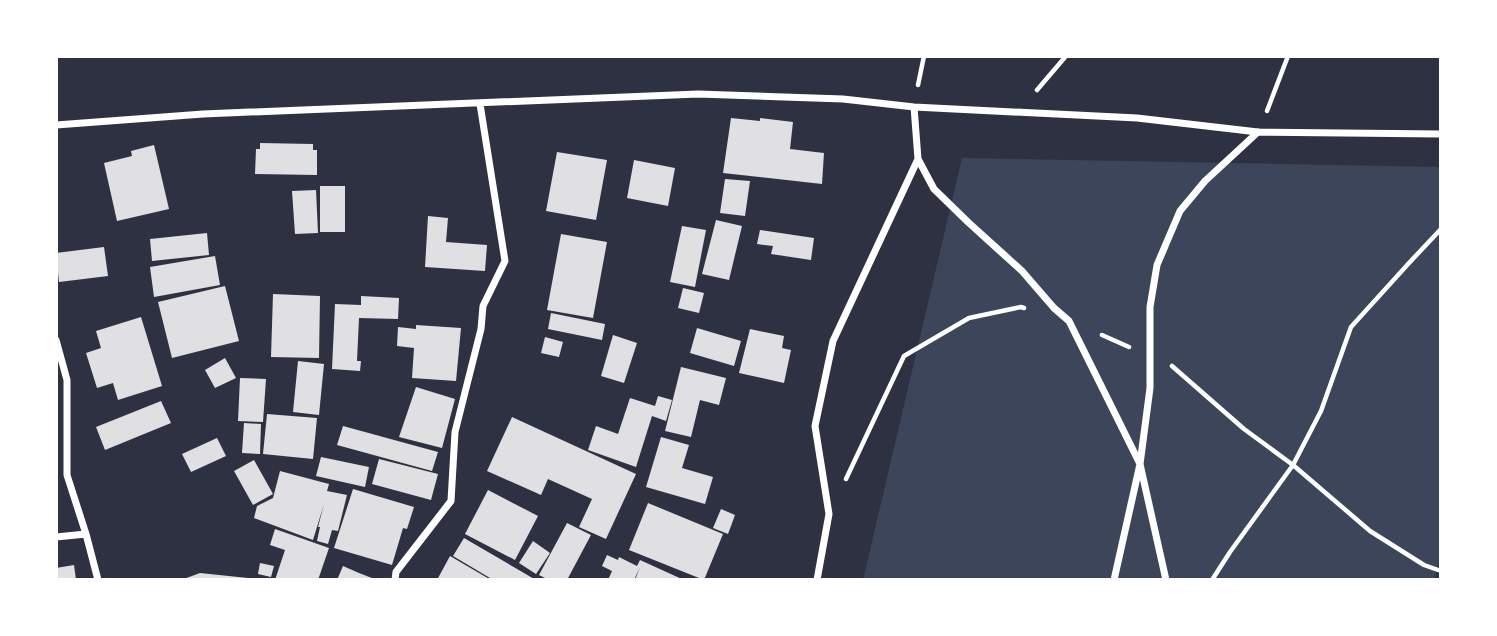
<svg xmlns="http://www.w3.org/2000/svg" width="1497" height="636" font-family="Commissioner,sans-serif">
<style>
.green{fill:#3c4559}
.building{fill:#e0e0e3}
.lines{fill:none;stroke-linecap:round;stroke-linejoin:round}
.path{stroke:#fff;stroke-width:4.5}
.minor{stroke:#fff;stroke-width:7}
</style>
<rect width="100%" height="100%" fill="#2d3142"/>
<path class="green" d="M 962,158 L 1441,167 L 1441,557 L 1434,580 L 863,580 Z"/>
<path class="building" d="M 731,118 L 760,121 L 760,118 L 793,122 L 790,149 L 824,153 L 822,184 L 723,173 Z
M 260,143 L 313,144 L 313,150 L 317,150 L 317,175 L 255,174 L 256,149 L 260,149 Z
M 154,145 L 169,209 L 117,221 L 104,163 L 132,156 L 131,151 Z
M 557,152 L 607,160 L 596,220 L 546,211 Z
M 634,160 L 675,168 L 668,206 L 627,198 Z
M 725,179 L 750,181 L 745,216 L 720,213 Z
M 320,186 L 345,186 L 345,232 L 320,232 Z
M 316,190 L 318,233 L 295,234 L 292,191 Z
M 428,216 L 448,218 L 446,242 L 487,245 L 485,271 L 425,267 Z
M 716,220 L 742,226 L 729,280 L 702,274 Z
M 682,226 L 706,230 L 695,287 L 670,282 Z
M 760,230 L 814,238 L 811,260 L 771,254 L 773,246 L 757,244 Z
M 207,233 L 209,255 L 152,261 L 150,239 Z
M 561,234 L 607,242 L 593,318 L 547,310 Z
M 104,247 L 108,276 L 59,282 L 56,253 Z
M 215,256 L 220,285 L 154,297 L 150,267 Z
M 225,286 L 239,341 L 172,358 L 158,302 Z
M 683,288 L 704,293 L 699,313 L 678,308 Z
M 273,294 L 320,296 L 319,358 L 271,357 Z
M 361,296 L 399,298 L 398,319 L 359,318 L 357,361 L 361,361 L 360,371 L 332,369 L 335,304 L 361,305 Z
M 551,313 L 605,324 L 602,340 L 548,329 Z
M 141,317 L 162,386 L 118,400 L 113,383 L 97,388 L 86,353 L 101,348 L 96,331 Z
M 416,325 L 461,328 L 456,381 L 412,378 L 414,348 L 397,346 L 398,327 L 416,329 Z
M 697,328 L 741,341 L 734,366 L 690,353 Z
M 750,329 L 784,336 L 782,348 L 791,350 L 784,383 L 739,373 Z
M 613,335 L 637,343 L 624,383 L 601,376 Z
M 545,337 L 563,342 L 559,357 L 541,353 Z
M 225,358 L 236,378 L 215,388 L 205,370 Z
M 298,361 L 324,364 L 319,415 L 293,412 Z
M 681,367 L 726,378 L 719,405 L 700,400 L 691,437 L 665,431 Z
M 240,378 L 266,379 L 263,422 L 238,421 Z
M 416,387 L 455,399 L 442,448 L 399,437 Z
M 658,396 L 672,400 L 666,421 L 652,416 L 636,467 L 588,450 L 596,426 L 618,434 L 630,398 L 655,406 Z
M 161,401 L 171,423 L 105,450 L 96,427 Z
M 267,414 L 317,418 L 313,459 L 263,454 Z
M 512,417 L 636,474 L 606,539 L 579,527 L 592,499 L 548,479 L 541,495 L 487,471 Z
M 244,423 L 261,424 L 260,454 L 242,453 Z
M 343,426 L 438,452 L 432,471 L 337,445 Z
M 661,437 L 689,445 L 682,468 L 713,477 L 705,504 L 646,487 Z
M 217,438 L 226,456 L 191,472 L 182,454 Z
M 321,457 L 369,467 L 365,487 L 316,476 Z
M 379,459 L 438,474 L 431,500 L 372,484 Z
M 254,460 L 273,494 L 253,505 L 234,471 Z
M 280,471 L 329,484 L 327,491 L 347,495 L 338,531 L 332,530 L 328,544 L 317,541 L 320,527 L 318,527 L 324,504 L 313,540 L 254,518 L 257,506 L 273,498 Z
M 353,489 L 414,507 L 407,529 L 403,528 L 392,565 L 334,548 Z
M 488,490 L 538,516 L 515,560 L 465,534 Z
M 648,503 L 723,534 L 704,580 L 629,550 Z
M 721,509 L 735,515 L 728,534 L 713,528 Z
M 567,523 L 591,535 L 567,580 L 549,580 L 539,575 Z
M 275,529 L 329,548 L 318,580 L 275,580 L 285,550 L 270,545 Z
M 464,538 L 536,580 L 494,580 L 490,578 L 453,556 Z
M 533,541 L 550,553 L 536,574 L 519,563 Z
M 607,555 L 618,560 L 619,557 L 637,566 L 640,560 L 684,580 L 635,580 L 640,567 L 634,580 L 608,580 L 612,571 L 602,566 Z
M 450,556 L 491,580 L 437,580 Z
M 260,563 L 274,566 L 271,577 L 258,574 Z
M 74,565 L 76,580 L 56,580 L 56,568 Z
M 343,566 L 359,573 L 377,580 L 337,580 Z
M 200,573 L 248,578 L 248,580 L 181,580 Z"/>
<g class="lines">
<path class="path" d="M 918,85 L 924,56
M 1037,90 L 1066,56
M 1267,111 L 1288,56
M 1102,335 L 1129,347
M 1172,366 L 1244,429 L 1293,465 L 1370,531 L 1424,565 L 1441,571
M 846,479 L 904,356 L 969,318 L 1021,307 L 1024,308
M 1212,580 L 1230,552 L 1293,465 L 1321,411 L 1351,327 L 1409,263 L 1441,229"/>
<path class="minor" d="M 56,125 L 203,114 L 698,94 L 843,99 L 914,107 L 1137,118 L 1258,132 L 1441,134
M 918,159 L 934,189 L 969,223 L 1022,271 L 1054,308 L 1069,321 L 1140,464 L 1114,580
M 56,340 L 67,380 L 67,475 L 86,534 L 98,580
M 56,537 L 86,534
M 395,580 L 396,572 L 451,501 L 455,432 L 481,329 L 483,306 L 505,261 L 480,104
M 817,580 L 829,514 L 815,426 L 833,341 L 918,159 L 914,107
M 1166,580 L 1140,464 L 1150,388 L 1150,307 L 1157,265 L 1180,211 L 1205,181 L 1258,132"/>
</g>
<rect width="1497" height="636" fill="none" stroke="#ffffff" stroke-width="116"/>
</svg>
